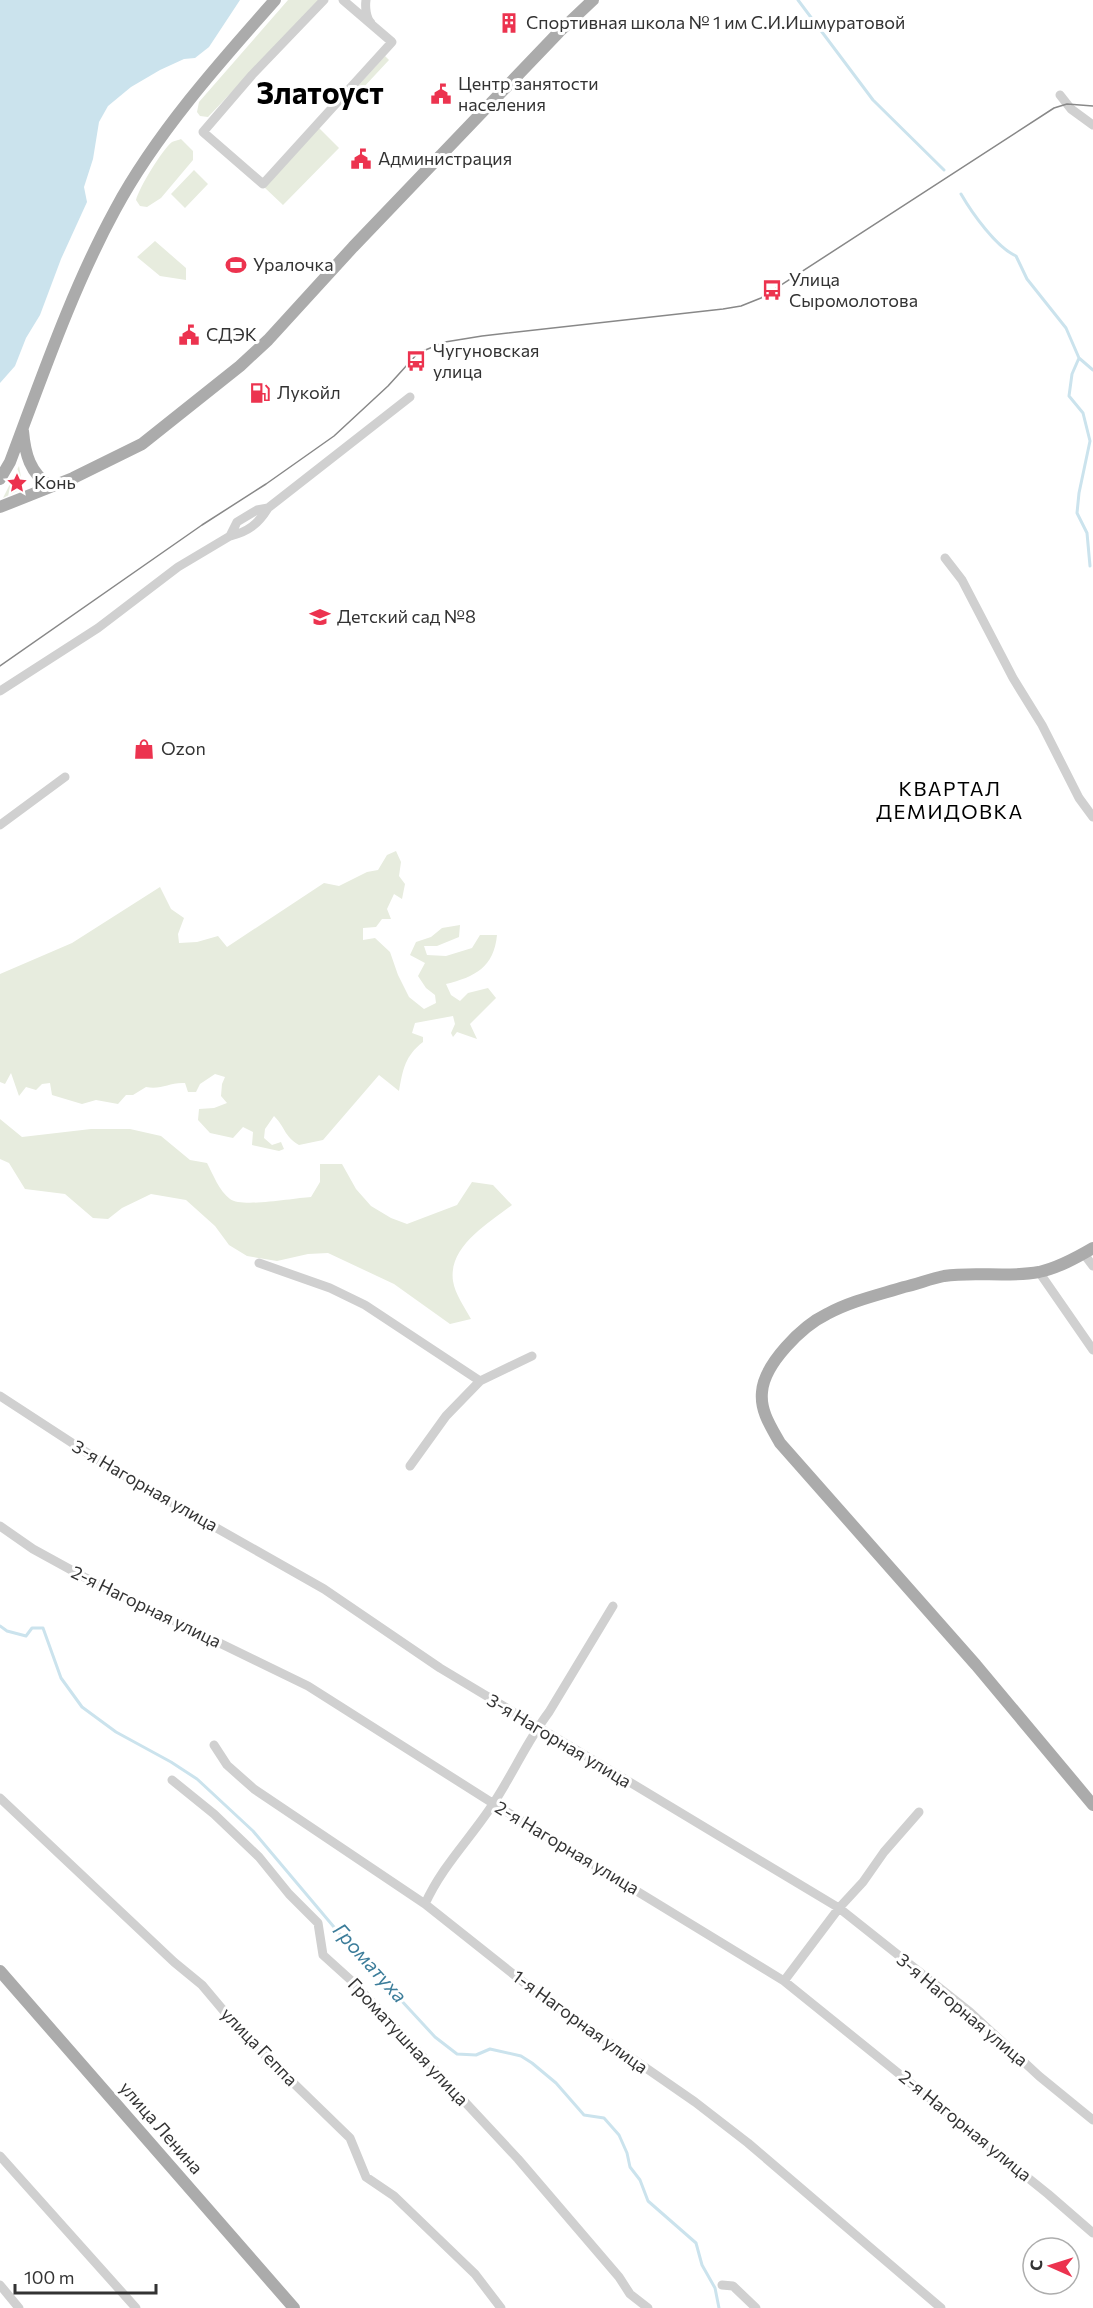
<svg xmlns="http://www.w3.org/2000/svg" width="1093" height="2308" font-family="Commissioner,sans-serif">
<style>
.green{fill:#e7ecde}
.water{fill:#cbe3ed}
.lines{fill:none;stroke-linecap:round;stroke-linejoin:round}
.stream{stroke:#cbe3ed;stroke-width:3}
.minor{stroke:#d0d0d0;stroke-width:9}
.major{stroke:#ababab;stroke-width:12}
.tram{stroke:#888;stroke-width:1.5}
.labels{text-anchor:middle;stroke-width:6;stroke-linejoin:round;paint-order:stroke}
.poi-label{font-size:18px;fill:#333;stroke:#fff;text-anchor:start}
.street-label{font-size:18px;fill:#333;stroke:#fff}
.neighbourhood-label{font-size:20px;letter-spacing:1.5px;fill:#000;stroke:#fff}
.water-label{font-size:20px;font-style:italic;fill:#3c7d9a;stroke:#fff}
.town-label{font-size:30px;font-weight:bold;fill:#000;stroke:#fff}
</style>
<rect width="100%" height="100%" fill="#fff"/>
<path class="green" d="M 288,0 L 319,0 L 208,117 L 200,116 L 197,112 L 199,102 Z
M 385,56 L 389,60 L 362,89 L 358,86 Z
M 319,128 L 339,148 L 283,205 L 264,187 Z
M 181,139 L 193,151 L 193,160 L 161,198 L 147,207 L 140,206 L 136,200 C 139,188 162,150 172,142 C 174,141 179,140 181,139 Z
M 194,170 L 208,184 L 185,208 L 171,194 Z
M 155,241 L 186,268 L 186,280 L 160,276 L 137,257 Z
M 19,466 L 23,488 L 3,498 Z
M 396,851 L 401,862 L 399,876 L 405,884 L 402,899 L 394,894 L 387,909 L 391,919 L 382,919 L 376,927 L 363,928 L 363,940 L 375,938 L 390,952 L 398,975 L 409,997 L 424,1009 L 436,1003 L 435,995 L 426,988 L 418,976 L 425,963 L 410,955 L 416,942 L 431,937 L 442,928 L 460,925 L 459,937 L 437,946 L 424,946 L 427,955 L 446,956 L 472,948 L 480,935 L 497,935 C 494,967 475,977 446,984 L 451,995 L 460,1001 L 468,993 L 488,988 L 496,998 L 470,1024 L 477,1039 L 457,1032 L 453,1037 L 451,1033 L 455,1024 L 453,1016 L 415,1023 L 412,1033 L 423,1037 L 423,1042 C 405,1056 403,1069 399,1091 L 379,1075 L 323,1140 L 299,1145 C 283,1135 286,1128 274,1116 L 265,1129 L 264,1138 L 272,1145 L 281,1142 L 284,1149 L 279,1151 L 252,1145 L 253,1132 L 243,1127 L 233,1138 L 210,1133 L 198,1120 L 199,1109 L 214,1108 L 227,1103 L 221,1096 L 222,1084 L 225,1077 L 215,1074 L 200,1084 L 196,1092 L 188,1092 L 185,1083 C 169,1082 162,1090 146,1087 L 133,1095 L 126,1095 L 118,1104 L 96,1100 L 82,1104 L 52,1095 L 50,1083 L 42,1084 L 36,1090 L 26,1087 L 19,1096 L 11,1073 L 5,1084 L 0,1082 L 0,974 L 72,943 L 160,887 L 171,909 L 184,918 L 178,934 L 179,943 L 197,942 L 218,936 L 227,947 L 324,883 L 339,886 L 367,872 L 378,870 L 387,855 Z
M 0,1119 L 22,1137 L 91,1129 L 130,1129 L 161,1136 L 190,1160 L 207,1163 C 213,1174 219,1191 230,1199 C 242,1208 293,1198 311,1197 L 320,1182 L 320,1164 L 342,1164 L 356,1189 L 371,1206 L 391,1218 L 407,1224 L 457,1205 L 472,1182 L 493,1185 L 512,1205 C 489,1223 448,1246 453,1281 C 455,1294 465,1308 471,1319 L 450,1324 L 394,1284 L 328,1253 L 308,1254 L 277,1261 L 247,1256 L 229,1245 L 215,1226 L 186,1200 L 151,1194 L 122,1208 L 108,1219 L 93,1218 L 65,1194 L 25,1189 L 9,1163 L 0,1159 Z"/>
<path class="water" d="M 0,0 L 240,0 L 209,47 L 195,58 L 184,59 L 160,70 L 131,87 L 108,106 L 99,122 L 93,159 L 84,187 L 87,202 L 61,259 L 40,315 L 26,338 L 15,366 L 0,383 Z"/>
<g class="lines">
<path class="stream" d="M 798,0 L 873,100 L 944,170
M 961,194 C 972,213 996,247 1016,256 L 1027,279 L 1066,328 L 1079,358 L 1093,370
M 1079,358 L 1072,374 L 1069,396 L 1083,413 L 1090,441 L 1079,493 L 1077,513 L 1087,533 L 1090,566
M 0,1626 L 7,1631 L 26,1636 L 32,1628 L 43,1628 L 61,1678 L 82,1707 L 116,1732 L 171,1762 L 197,1779 L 253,1831 L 339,1933 L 435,2037 L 457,2054 L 476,2055 L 490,2049 L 521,2056 L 532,2063 L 556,2083 L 584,2115 L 604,2118 L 619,2135 L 627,2153 L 630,2167 L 640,2180 L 648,2201 L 696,2243 L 702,2265 L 715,2288 L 719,2308"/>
<path class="minor" d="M 324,0 L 252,75 L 203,132 L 263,184 L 392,42 L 343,0
M 366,0 C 365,7 366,18 371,23
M 1060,95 L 1071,109 L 1093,125
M 230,536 C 248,532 258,524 268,508
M 945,558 L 962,580 L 1013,678 L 1042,725 L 1079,798 L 1093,817
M 0,691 L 98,628 L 178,567 L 230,536 L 237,522 L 257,510 L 268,508 L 410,397
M 0,825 L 65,777
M 1084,1254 L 1093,1266
M 259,1263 L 330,1288 L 365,1305 L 480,1381 L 532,1356
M 1039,1272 L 1093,1350
M 0,1396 L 109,1467 L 324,1589 L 440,1668 L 839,1908 L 970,2012 L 1039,2076 L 1093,2120
M 410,1466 L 446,1416 L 480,1381
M 0,1526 L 33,1549 L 84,1577 L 308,1686 L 494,1804 L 784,1981 L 1048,2194 L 1093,2233
M 214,1745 L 227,1765 L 254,1789 L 425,1904 L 532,1989 L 695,2102 L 748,2143 L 941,2308
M 172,1780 L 214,1814 L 259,1857 L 289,1894 L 318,1923 L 323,1955 L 354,1983 L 518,2159 L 619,2277 L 630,2294 L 648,2308
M 0,1798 L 174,1962 L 202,1985 L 244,2035 L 350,2138 L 366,2177 L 394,2196 L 475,2274 L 501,2308
M 425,1904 C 442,1866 471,1838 493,1804 C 513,1774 527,1741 549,1712 L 613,1606
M 784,1981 L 839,1908 L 863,1882 L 884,1852 L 919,1812
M 0,2156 L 136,2308
M 0,2285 L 19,2308
M 722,2285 L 733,2286 L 756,2308"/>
<path class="major" d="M 23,431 C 25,454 30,473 50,486
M 0,479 L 10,462 C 42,377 72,289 115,210 C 155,135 219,63 275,0
M 0,507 L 73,478 L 142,444 L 240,366 L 268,340 L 353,247 L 559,32 L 593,0
M 1093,1248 C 1076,1258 1058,1268 1039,1272 C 1007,1278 975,1271 944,1276 C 930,1279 917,1284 904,1287 C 878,1295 851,1301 827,1314 C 802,1326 764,1364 762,1392 C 760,1411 771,1427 780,1443 L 976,1665 L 1093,1805
M 0,1971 L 294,2308"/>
<path class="tram" d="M 0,666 L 202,525 L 266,484 L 334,436 L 388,386 L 418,353 L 445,342 L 482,336 L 723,309 L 741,306 L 761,298 L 1054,108 L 1067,104 L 1093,106"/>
</g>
<defs>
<g id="building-bare" transform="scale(1.62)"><path d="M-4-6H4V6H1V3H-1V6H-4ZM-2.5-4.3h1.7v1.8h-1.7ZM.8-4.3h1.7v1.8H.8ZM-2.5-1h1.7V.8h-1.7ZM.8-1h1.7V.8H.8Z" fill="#ec334f" stroke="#fff" stroke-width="2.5" paint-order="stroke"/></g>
<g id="civic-bare" transform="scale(1.62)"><path d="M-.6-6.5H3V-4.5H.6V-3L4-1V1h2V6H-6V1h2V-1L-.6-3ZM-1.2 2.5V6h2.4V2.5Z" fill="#ec334f" stroke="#fff" stroke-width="2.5" paint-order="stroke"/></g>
<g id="stadium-bare" transform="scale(1.62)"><path d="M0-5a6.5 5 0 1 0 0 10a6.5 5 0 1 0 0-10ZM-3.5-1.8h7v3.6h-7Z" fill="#ec334f" stroke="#fff" stroke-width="2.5" paint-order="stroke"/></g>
<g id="bus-bare" transform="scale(1.62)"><path d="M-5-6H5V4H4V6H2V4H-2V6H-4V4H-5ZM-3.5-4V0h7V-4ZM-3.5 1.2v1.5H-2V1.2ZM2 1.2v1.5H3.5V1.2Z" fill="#ec334f" stroke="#fff" stroke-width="2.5" paint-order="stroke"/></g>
<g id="fuel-bare" transform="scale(1.62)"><path d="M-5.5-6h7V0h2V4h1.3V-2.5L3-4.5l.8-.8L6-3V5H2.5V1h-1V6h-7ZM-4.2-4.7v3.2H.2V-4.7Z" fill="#ec334f" stroke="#fff" stroke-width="2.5" paint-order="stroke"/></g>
<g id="sight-bare" transform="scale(1.62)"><path d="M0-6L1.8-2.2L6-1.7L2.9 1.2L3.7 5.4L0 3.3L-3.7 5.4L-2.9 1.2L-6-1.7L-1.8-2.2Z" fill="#ec334f" stroke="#fff" stroke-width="2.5" paint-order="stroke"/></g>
<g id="school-bare" transform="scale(1.62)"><path d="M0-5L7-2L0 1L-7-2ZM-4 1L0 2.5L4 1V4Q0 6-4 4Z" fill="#ec334f" stroke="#fff" stroke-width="2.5" paint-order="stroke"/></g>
<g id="shop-bare" transform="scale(1.62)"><path d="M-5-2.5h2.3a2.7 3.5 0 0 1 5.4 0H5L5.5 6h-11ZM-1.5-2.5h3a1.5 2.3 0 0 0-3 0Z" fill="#ec334f" stroke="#fff" stroke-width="2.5" paint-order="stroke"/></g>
</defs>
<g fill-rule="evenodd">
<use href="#building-bare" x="509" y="23"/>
<use href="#civic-bare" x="441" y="94"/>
<use href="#civic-bare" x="361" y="159"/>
<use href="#stadium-bare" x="236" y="265"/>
<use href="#bus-bare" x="772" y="290"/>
<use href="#civic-bare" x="189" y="335"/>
<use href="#bus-bare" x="416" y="361"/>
<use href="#fuel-bare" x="260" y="393"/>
<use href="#sight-bare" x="17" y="483"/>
<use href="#school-bare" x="320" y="617"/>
<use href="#shop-bare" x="144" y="749"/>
</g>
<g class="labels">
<g class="poi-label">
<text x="526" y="29">Спортивная школа № 1 им С.И.Ишмуратовой</text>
<text x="458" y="90">Центр занятости<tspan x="458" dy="21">населения</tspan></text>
<text x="378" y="165">Администрация</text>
<text x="253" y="271">Уралочка</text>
<text x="789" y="286">Улица<tspan x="789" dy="21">Сыромолотова</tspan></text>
<text x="206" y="341">СДЭК</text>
<text x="433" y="357">Чугуновская<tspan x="433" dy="21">улица</tspan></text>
<text x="277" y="399">Лукойл</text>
<text x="34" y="489">Конь</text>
<text x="337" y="623">Детский сад №8</text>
<text x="161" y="755">Ozon</text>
</g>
<g class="street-label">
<text transform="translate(145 1486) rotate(30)" y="6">3-я Нагорная улица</text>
<text transform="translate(146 1607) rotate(26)" y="6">2-я Нагорная улица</text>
<text transform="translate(559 1741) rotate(31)" y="6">3-я Нагорная улица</text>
<text transform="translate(567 1848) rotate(31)" y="6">2-я Нагорная улица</text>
<text transform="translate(962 2010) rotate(40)" y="6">3-я Нагорная улица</text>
<text transform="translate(580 2022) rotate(36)" y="6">1-я Нагорная улица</text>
<text transform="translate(408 2042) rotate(47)" y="6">Громатушная улица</text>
<text transform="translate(259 2047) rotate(46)" y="6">улица Геппа</text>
<text transform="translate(965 2126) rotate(39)" y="6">2-я Нагорная улица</text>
<text transform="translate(161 2128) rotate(49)" y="6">улица Ленина</text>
</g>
<g class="neighbourhood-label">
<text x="950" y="796">КВАРТАЛ<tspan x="950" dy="23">ДЕМИДОВКА</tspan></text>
</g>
<g class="water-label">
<text transform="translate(370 1963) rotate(48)" y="7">Громатуха</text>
</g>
<g class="town-label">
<text x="320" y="104">Златоуст</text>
</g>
</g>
<g transform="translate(1051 2266) rotate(273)"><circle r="28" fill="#ffffff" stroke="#adadad" stroke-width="1.5"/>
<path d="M0-4.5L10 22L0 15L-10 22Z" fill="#ec334f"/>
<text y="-9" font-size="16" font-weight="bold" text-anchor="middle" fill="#333333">С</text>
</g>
<path d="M15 2284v9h141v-9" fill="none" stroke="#333333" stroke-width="3"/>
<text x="24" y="2284" font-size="18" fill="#333333" stroke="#ffffff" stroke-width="4.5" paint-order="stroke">100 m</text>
</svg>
